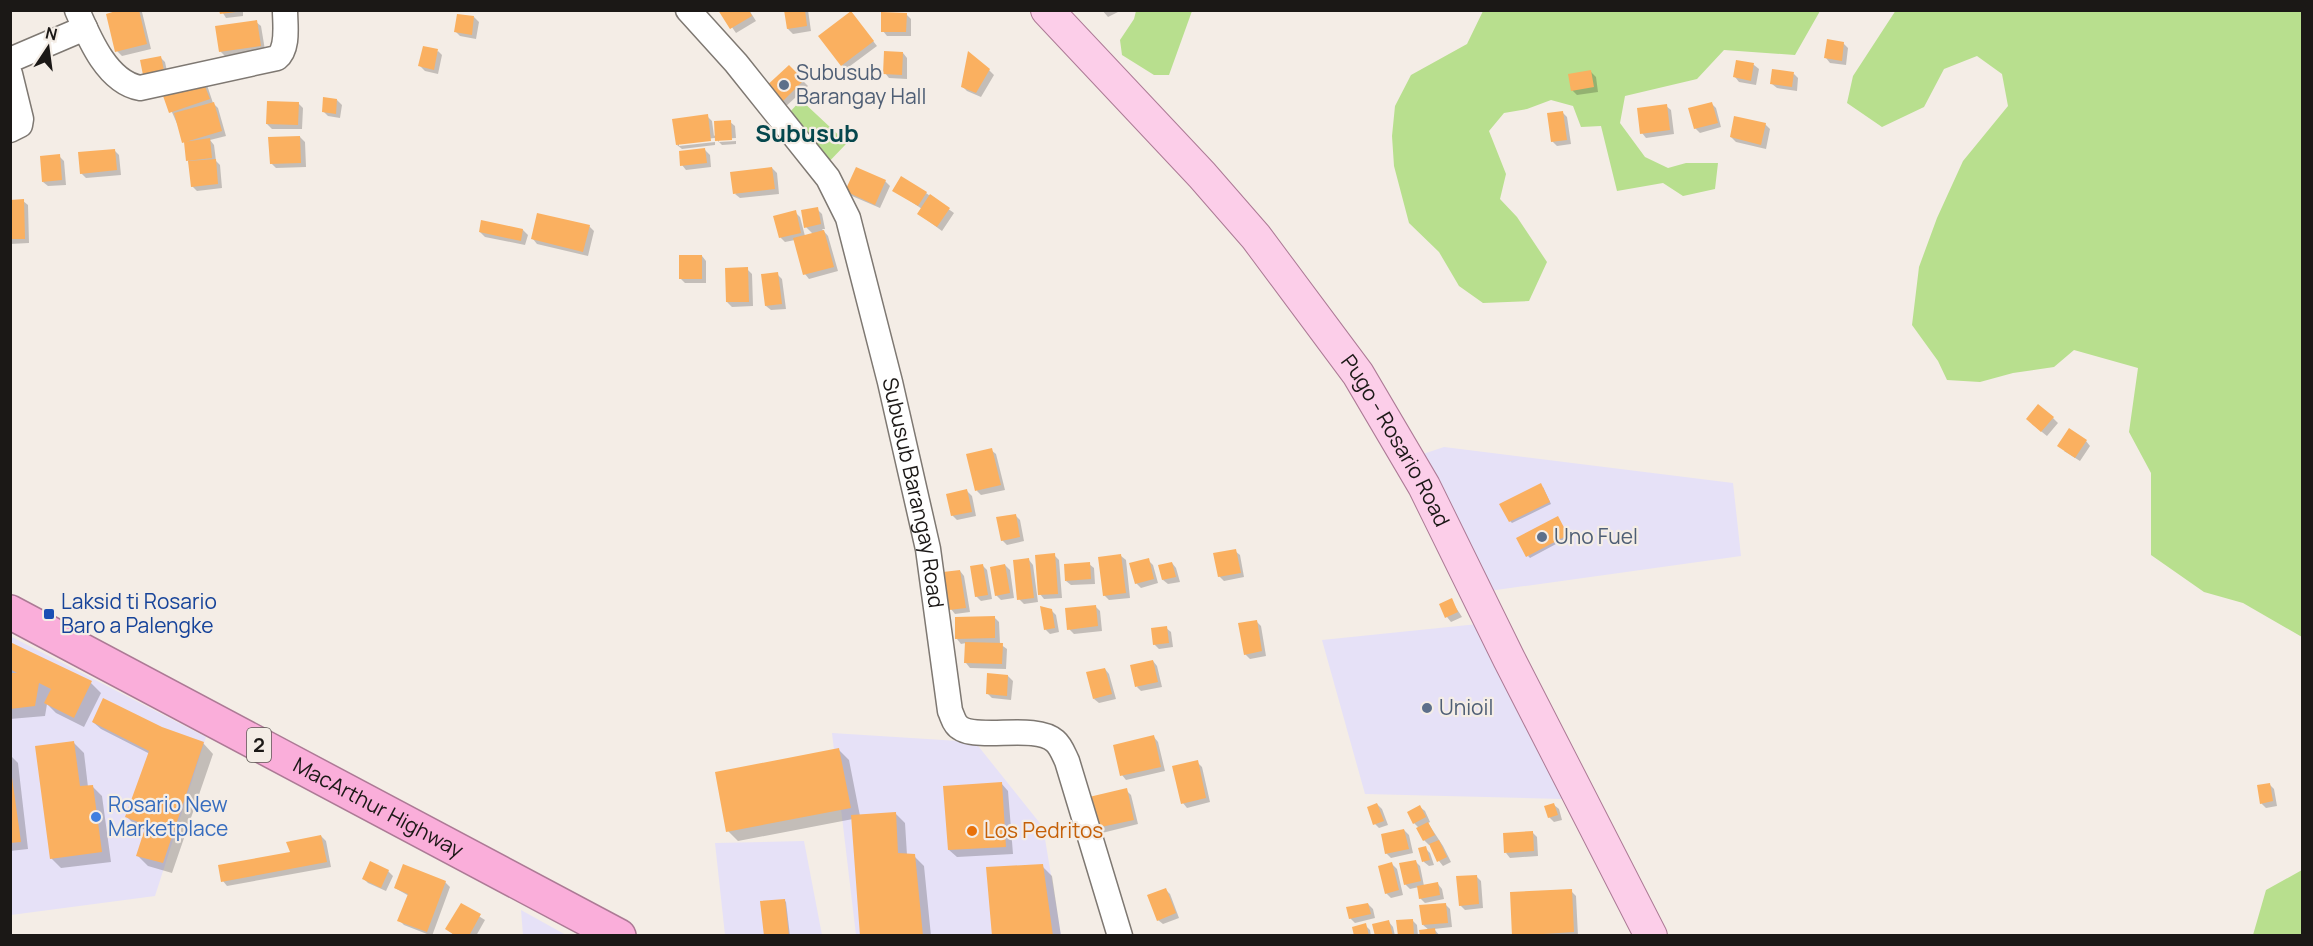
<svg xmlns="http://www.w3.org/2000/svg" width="2313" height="946" font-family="Manrope,sans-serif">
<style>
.commercial{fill:#e6e1f7}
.green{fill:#b8df8e}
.shadow{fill:#0003}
.building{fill:#fab060}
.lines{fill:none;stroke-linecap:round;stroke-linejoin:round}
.minor-casing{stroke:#7e7872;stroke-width:27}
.major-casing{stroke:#ac7a95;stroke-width:34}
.highway-casing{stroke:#ac7a95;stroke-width:36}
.minor{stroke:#fff;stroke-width:24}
.major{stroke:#fccee9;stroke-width:32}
.highway{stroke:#faaeda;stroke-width:33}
.service-dot{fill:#5c6f8a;stroke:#f4ede6;stroke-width:2}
.transit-dot{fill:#1a4fb4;stroke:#f4ede6;stroke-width:2}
.shop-dot{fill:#3f7fe0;stroke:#f4ede6;stroke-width:2}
.food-dot{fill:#e8710a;stroke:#f4ede6;stroke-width:2}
.labels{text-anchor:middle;stroke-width:4.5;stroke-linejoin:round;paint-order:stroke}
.shield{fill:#f4ede6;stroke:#5c5854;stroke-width:1.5}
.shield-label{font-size:20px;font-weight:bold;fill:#1b1816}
.service-label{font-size:21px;fill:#4e5e75;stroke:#f4ede6;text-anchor:start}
.street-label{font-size:21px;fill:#1b1816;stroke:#f4ede6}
.transit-label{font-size:21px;fill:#164399;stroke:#f4ede6;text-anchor:start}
.shop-label{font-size:21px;fill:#366cbe;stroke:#f4ede6;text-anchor:start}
.food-label{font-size:21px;fill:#c56008;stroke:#f4ede6;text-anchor:start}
.quarter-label{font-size:24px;font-weight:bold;fill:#05474d;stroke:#f4ede6}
</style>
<rect width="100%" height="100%" fill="#f4ede6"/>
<path class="commercial" d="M 1444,447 L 1733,483 L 1741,556 L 1489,591 L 1423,454 Z
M 1478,624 L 1562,799 L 1365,794 L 1322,640 Z
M 10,636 L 206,737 L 155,896 L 11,915 Z
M 832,733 L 975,742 L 1043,827 L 1061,935 L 856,935 Z
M 804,841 L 822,935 L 725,935 L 715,843 Z
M 521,910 L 566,935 L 523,935 Z"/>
<path class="green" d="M 1896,10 L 2302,11 L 2302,637 L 2243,603 L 2204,592 L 2151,555 L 2151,473 L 2129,432 L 2138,368 L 2074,350 L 2054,367 L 2013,373 L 1980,382 L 1947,380 L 1938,361 L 1912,325 L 1919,267 L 1937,218 L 1963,161 L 2008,106 L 2002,74 L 1977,56 L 1944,69 L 1924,107 L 1882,127 L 1847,103 L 1853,76 Z
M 1136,11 L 1192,11 L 1169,75 L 1154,75 L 1122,55 L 1120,40 L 1134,19 Z
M 1483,11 L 1820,11 L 1795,55 L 1724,50 L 1697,79 L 1625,96 L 1620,123 L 1645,157 L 1668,168 L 1686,163 L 1718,163 L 1715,189 L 1683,196 L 1663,183 L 1617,191 L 1601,126 L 1581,127 L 1573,106 L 1551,100 L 1527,109 L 1504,113 L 1489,131 L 1506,174 L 1500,199 L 1517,217 L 1547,262 L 1529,301 L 1483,303 L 1459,286 L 1439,252 L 1409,223 L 1394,166 L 1392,136 L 1395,106 L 1411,75 L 1467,44 Z
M 801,100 L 847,143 L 822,169 L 776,127 Z
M 2302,870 L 2302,935 L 2253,935 L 2266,890 Z"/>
<path class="shadow" d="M 125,10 L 140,10 L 142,12 L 151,49 L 122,56 L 117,51 Z
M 221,10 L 243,10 L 243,16 L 226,18 Z
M 720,10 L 749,10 L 756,21 L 736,33 Z
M 786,10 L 808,10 L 811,31 L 793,34 L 788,29 Z
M 1102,10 L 1122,10 L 1108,17 Z
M 906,14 L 911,19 L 911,36 L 887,36 L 883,31 Z
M 474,17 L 479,22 L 476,39 L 460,36 L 456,32 Z
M 855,18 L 877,46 L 846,69 L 842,65 Z
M 256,22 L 261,26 L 265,50 L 225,56 L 220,51 Z
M 1843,43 L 1848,48 L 1846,65 L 1830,63 L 1826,58 Z
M 438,51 L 442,55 L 438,74 L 425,71 L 420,66 Z
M 903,53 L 907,58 L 907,79 L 889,78 L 885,73 Z
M 160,57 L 165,62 L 168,76 L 150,79 L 145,75 Z
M 1737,62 L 1754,65 L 1759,69 L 1756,85 L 1739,82 L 1735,77 Z
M 789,67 L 808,86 L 784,108 L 766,89 Z
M 989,70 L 994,75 L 981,97 L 967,91 L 962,86 Z
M 1591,72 L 1596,77 L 1598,92 L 1577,95 L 1572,90 Z
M 1794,74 L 1798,78 L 1797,91 L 1777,88 L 1772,84 Z
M 207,85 L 213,103 L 218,108 L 226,136 L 210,140 L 214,145 L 216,161 L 220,165 L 222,188 L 197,191 L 192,186 L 186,144 L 164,94 Z
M 337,100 L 342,105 L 340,118 L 328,116 L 323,111 Z
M 298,103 L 303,108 L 302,129 L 272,129 L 267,124 Z
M 1711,103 L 1716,108 L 1721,127 L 1700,133 L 1695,128 Z
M 1666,106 L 1671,110 L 1674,134 L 1646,138 L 1642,133 Z
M 1562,112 L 1567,117 L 1571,144 L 1557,146 L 1552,141 Z
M 707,116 L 712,121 L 714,136 L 730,122 L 735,126 L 736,138 L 719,139 L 719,142 L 736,141 L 736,144 L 722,145 L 718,141 L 718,138 L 714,138 L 679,143 L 679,146 L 715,142 L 715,145 L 682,149 L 677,145 Z
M 1765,124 L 1770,129 L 1766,149 L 1736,142 L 1731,137 Z
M 300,137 L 305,142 L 306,167 L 276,168 L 271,163 Z
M 705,150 L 710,155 L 711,167 L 686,170 L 682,165 Z
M 115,151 L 119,155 L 121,175 L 86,178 L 81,173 Z
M 59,156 L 64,161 L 66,185 L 48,186 L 43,182 Z
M 772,168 L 777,173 L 779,194 L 740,198 L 735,194 Z
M 885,181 L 890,186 L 880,208 L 852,196 L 847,191 Z
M 894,190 L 926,193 L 954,213 L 942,231 L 919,214 L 922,209 Z
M 10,201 L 23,201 L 28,205 L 29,243 L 10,244 Z
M 817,209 L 822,214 L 825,229 L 822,229 L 828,236 L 838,271 L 809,279 L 805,274 L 795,240 L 785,242 L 780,237 L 795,212 L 800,217 L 805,236 L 813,234 L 806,227 Z
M 589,226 L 594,231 L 588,256 L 537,244 L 533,239 Z
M 523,230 L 528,235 L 525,245 L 485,237 L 480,232 Z
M 702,256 L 706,261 L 706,283 L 685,283 L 680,278 Z
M 747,269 L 752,274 L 753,306 L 732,307 L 727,302 Z
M 777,274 L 782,279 L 786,309 L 771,310 L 766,306 Z
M 2053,418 L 2058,423 L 2047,436 L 2032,424 Z
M 2086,441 L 2090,446 L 2080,461 L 2064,451 Z
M 991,450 L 996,454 L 1005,490 L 981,495 L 977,491 Z
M 1543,487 L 1551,504 L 1512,523 L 1510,521 Z
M 967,491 L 972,496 L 976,516 L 957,520 L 952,515 Z
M 1015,515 L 1020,520 L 1024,541 L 1007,545 L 1002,540 Z
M 1559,520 L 1569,537 L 1530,558 L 1528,556 Z
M 1235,551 L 1240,555 L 1244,577 L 1224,581 L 1219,576 Z
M 1054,555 L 1059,560 L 1062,598 L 1044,599 L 1040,594 Z
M 1121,556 L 1126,560 L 1130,598 L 1109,600 L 1104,595 Z
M 1029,560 L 1033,565 L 1038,602 L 1024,604 L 1019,599 Z
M 1148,560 L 1153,565 L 1158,583 L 1141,588 L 1136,583 Z
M 1172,563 L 1176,568 L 1180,582 L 1168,584 L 1163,580 Z
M 1089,564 L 1094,568 L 1095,584 L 1071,585 L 1066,581 Z
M 1005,565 L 1010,570 L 1014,598 L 1001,600 L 996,595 Z
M 983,566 L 987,570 L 992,599 L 981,601 L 976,596 Z
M 960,571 L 964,576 L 970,612 L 955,614 L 951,609 Z
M 1451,600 L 1462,617 L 1451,622 L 1447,617 Z
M 1095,606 L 1100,611 L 1102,631 L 1074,634 L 1069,629 Z
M 1051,610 L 1056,615 L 1059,632 L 1050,634 L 1045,629 Z
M 994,617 L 999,622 L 1000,644 L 1007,649 L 1006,669 L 970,668 L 966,663 L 966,643 L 961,644 L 957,639 Z
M 1256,621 L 1261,626 L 1266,656 L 1250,659 L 1245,654 Z
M 1166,628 L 1171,632 L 1173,647 L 1159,649 L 1154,644 Z
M 10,643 L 91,683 L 101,693 L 84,727 L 56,713 L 47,704 L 45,716 L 10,719 Z
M 1153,661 L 1157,666 L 1162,687 L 1141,691 L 1137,687 Z
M 1105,669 L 1109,674 L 1116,699 L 1099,703 L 1094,699 Z
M 1008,676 L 1013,681 L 1011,700 L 992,698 L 987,693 Z
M 93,722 L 161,728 L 203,743 L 213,754 L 172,873 L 148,866 L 138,856 L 146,830 L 137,827 L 127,817 L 150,754 L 101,729 Z
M 1154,737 L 1158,742 L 1165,771 L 1126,780 L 1122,775 Z
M 74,743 L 84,753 L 88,787 L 92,786 L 102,796 L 111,862 L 61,868 L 51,858 Z
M 839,750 L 849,760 L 860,816 L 895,813 L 905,823 L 907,855 L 914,856 L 924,866 L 931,936 L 862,936 L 853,819 L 738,841 L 728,831 Z
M 10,755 L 18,763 L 28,849 L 10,851 Z
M 1197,762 L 1202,767 L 1210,802 L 1187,808 L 1183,803 Z
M 1001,783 L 1008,791 L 1013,854 L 957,857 L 949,850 Z
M 2270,785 L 2274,789 L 2277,806 L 2266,808 L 2261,803 Z
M 1126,790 L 1131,795 L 1138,824 L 1102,833 L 1097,828 Z
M 1377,804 L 1382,809 L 1388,825 L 1379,828 L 1375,824 Z
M 1554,805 L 1559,809 L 1562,820 L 1554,822 L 1549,817 Z
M 1420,807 L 1425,811 L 1430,822 L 1428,823 L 1443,846 L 1451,862 L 1443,866 L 1439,861 L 1431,844 L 1429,845 L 1424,840 L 1419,828 L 1414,823 Z
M 1404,830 L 1409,835 L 1413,853 L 1391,858 L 1386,853 Z
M 1532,832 L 1537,837 L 1538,856 L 1510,858 L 1506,853 Z
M 321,836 L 326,841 L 331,867 L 227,886 L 223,881 L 292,853 Z
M 1425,848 L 1430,853 L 1434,865 L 1429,866 L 1424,862 L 1420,850 Z
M 1415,861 L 1420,866 L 1424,886 L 1438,884 L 1442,889 L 1444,899 L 1425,903 L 1420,898 L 1419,887 L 1410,889 L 1405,884 Z
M 1392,864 L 1397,869 L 1403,895 L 1391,898 L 1386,893 Z
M 1042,866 L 1052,876 L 1061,936 L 994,936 Z
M 388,871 L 393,876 L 386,891 L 368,883 L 363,878 Z
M 1476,876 L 1481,881 L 1483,908 L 1465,910 L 1460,905 Z
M 445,882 L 450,887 L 432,936 L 404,925 L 399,920 L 409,896 L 395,888 Z
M 1165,889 L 1170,894 L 1179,918 L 1163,924 L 1158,920 Z
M 1571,891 L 1576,896 L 1578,936 L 1514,936 Z
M 784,900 L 786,902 L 790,936 L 766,936 Z
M 1368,904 L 1373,909 L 1375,918 L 1355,923 L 1350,918 Z
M 1445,904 L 1450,909 L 1452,927 L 1434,929 L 1440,936 L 1421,936 L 1429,930 L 1423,925 Z
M 461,905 L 485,920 L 476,936 L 455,936 L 447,929 Z
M 1413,921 L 1417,925 L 1418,936 L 1399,936 Z
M 1389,922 L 1393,927 L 1395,936 L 1376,936 Z
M 1365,925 L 1370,930 L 1371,936 L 1355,936 Z"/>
<path class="building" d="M 119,10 L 139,10 L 147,44 L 115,52 L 106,14 Z
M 219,10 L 236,10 L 236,12 L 220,14 Z
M 718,10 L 749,10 L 752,16 L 730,29 Z
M 784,10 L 805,10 L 807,26 L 787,29 Z
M 851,11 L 874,41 L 841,66 L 818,36 Z
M 881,12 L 907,13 L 906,32 L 881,32 Z
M 457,14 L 474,16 L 472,35 L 454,32 Z
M 257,20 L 261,46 L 219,52 L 215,26 Z
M 1827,39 L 1844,42 L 1842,61 L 1824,58 Z
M 423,46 L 438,49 L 434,70 L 418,66 Z
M 884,51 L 903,52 L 902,75 L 883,74 Z
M 968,51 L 990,69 L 976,93 L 961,87 Z
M 161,56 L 164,71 L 143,75 L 140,60 Z
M 1736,60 L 1754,63 L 1751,81 L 1733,77 Z
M 789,65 L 804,80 L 779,105 L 763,89 Z
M 1772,69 L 1794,72 L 1792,87 L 1770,84 Z
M 1591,70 L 1594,87 L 1571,91 L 1568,74 Z
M 202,79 L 210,99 L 169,113 L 162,93 Z
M 323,97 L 337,99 L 336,114 L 322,112 Z
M 267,101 L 299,102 L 298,125 L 266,124 Z
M 214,102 L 222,131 L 182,143 L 174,113 Z
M 1712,102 L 1718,123 L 1694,129 L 1688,108 Z
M 1667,104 L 1670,130 L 1640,134 L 1637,108 Z
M 1563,111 L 1567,140 L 1551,142 L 1547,113 Z
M 708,114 L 711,141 L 676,145 L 672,119 Z
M 1734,116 L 1766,123 L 1761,145 L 1730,137 Z
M 731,120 L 732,140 L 715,141 L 714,121 Z
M 300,136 L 301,163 L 270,164 L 268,137 Z
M 210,138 L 212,158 L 186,161 L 184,142 Z
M 705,148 L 707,163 L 680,166 L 679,151 Z
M 115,149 L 117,170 L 80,174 L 78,152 Z
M 60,154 L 62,180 L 42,182 L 40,156 Z
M 216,159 L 218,184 L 191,187 L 188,161 Z
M 772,167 L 775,189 L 733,194 L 730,172 Z
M 856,167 L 886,180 L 875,205 L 845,191 Z
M 901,176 L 927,192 L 918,206 L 892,191 Z
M 930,194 L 950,208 L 937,227 L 917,214 Z
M 24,199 L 25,239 L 10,239 L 10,200 Z
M 818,207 L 821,224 L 804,228 L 801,210 Z
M 796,210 L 801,233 L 779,238 L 773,216 Z
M 537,213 L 590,225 L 583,252 L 531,239 Z
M 481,220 L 523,229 L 521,241 L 479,232 Z
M 824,230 L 834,267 L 803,275 L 793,238 Z
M 679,255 L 702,255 L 702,279 L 679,279 Z
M 748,267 L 749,302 L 726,302 L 725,268 Z
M 778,272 L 782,304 L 765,306 L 761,274 Z
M 2038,404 L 2054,417 L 2041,432 L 2026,419 Z
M 2069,428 L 2087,440 L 2075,458 L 2057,446 Z
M 992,448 L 1001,485 L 975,491 L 966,454 Z
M 1541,483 L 1550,502 L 1509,522 L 1499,504 Z
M 967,489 L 972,512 L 951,516 L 946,494 Z
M 1016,514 L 1020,537 L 1001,541 L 996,517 Z
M 1558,516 L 1568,535 L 1526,557 L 1516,538 Z
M 1236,549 L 1241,573 L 1218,577 L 1213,553 Z
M 1055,553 L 1058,594 L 1038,595 L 1035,555 Z
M 1121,554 L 1126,593 L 1103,596 L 1098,557 Z
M 1029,558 L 1034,598 L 1017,600 L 1013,560 Z
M 1149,558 L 1154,579 L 1135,584 L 1129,563 Z
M 1090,562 L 1091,579 L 1065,581 L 1064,564 Z
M 1172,562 L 1176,577 L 1162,580 L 1158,565 Z
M 983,564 L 988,595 L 975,597 L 970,566 Z
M 1005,564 L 1010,593 L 995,596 L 990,567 Z
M 960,570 L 966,608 L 949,610 L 943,572 Z
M 1452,598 L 1458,612 L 1445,618 L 1439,604 Z
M 1096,605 L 1098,626 L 1067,630 L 1065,608 Z
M 1040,606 L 1052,609 L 1055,628 L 1044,630 Z
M 995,616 L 995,638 L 955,639 L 955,617 Z
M 1257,620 L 1262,651 L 1244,655 L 1238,623 Z
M 1167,626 L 1169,643 L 1153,645 L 1151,628 Z
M 10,642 L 92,681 L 74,718 L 44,703 L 51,689 L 39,683 L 35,706 L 10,709 L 10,673 L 17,673 L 10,669 Z
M 965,642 L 1003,643 L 1002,664 L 964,663 Z
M 1153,660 L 1158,682 L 1135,687 L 1130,665 Z
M 1105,668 L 1112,694 L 1093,699 L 1086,672 Z
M 987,673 L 1008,675 L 1007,696 L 986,694 Z
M 103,698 L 162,727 L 204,742 L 163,863 L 136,856 L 146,825 L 125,817 L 149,751 L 92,722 Z
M 1154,735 L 1161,767 L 1120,776 L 1113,745 Z
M 74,741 L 80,786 L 93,785 L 102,852 L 50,859 L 35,746 Z
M 839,748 L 851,808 L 726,832 L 715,772 Z
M 1198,760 L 1206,798 L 1181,804 L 1172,766 Z
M 10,763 L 21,842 L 10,843 Z
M 1002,782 L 1006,847 L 948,850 L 943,786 Z
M 2270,783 L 2273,801 L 2260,804 L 2257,785 Z
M 1127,788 L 1134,820 L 1096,828 L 1089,797 Z
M 1377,803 L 1384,821 L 1373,825 L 1367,807 Z
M 1554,803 L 1558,815 L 1548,818 L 1544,806 Z
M 1420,805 L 1426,817 L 1413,824 L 1407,812 Z
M 896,812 L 898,853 L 915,854 L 923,936 L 860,936 L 851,815 Z
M 1428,822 L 1435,835 L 1423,841 L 1416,828 Z
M 1404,829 L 1409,849 L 1385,854 L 1381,834 Z
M 1533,831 L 1534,851 L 1504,853 L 1503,833 Z
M 321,835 L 327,862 L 221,882 L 218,865 L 290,852 L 286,842 Z
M 1439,840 L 1447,857 L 1437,862 L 1429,844 Z
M 1426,846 L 1430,860 L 1422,862 L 1418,848 Z
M 1416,860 L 1421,881 L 1404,885 L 1399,863 Z
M 370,861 L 389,870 L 381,888 L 362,879 Z
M 1392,862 L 1399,890 L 1385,894 L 1378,866 Z
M 403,864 L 446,881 L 427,932 L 397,921 L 408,894 L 394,888 Z
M 1043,864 L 1053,936 L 992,936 L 986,867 Z
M 1477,875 L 1479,904 L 1459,906 L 1456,876 Z
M 1438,882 L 1440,895 L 1419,899 L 1417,886 Z
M 1166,888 L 1176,913 L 1157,921 L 1147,895 Z
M 1572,889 L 1574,932 L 1512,936 L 1510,892 Z
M 785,899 L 789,936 L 764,936 L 760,901 Z
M 461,903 L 481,914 L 469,936 L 456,936 L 445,929 Z
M 1368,903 L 1371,914 L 1349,919 L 1346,907 Z
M 1446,903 L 1448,923 L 1422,925 L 1419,905 Z
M 1413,919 L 1414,936 L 1398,936 L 1396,920 Z
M 1389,920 L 1393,936 L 1375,936 L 1372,924 Z
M 1366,923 L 1369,936 L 1354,936 L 1352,927 Z
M 1435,928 L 1436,936 L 1420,936 L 1419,930 Z"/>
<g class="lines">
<g class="minor-casing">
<g id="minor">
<path d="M 77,10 C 89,38 107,82 140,88 L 277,58 C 289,48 285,25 285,10"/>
<path id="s1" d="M 688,10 L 736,63 L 828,178 L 848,218 L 890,382 L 928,549 L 950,711 C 952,715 953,720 956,724 C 970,744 1033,722 1055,741 C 1061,746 1064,755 1067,761 L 1120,936"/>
<path d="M 10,60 L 85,28"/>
<path d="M 10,74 L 21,119 L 20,125 L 10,130"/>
</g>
</g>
<g class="major-casing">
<g id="major">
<path id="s2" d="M 1047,10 L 1202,175 L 1256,237 L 1358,374 L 1424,486 L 1509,659 L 1651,936"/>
</g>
</g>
<g class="highway-casing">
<g id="highway">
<path id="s3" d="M 10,612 L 619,936"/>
</g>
</g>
<use href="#minor" class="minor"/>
<use href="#major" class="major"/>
<use href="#highway" class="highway"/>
</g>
<g class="service-dot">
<circle cx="784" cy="85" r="6"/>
<circle cx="1542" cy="537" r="6"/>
<circle cx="1427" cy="708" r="6"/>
</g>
<rect class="transit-dot" x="43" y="608" width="12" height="12" rx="3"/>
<circle class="shop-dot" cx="96" cy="817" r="6"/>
<circle class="food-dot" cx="972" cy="831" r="6"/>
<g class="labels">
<rect class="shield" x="247" y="728" width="24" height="34" rx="4.5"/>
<g class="shield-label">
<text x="259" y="752">2</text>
</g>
<g class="service-label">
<text x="796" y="80">Subusub<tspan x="796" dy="24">Barangay Hall</tspan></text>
<text x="1554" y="544">Uno Fuel</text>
<text x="1439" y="715">Unioil</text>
</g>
<g class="street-label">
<text dy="7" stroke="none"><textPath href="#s2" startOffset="556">Pugo - Rosario Road</textPath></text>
<text dy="7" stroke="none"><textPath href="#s1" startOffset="546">Subusub Barangay Road</textPath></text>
<text dy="7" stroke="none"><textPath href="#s3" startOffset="417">MacArthur Highway</textPath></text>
</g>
<g class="transit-label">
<text x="61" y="609">Laksid ti Rosario<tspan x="61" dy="24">Baro a Palengke</tspan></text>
</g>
<g class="shop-label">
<text x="108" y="812">Rosario New<tspan x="108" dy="24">Marketplace</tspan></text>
</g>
<g class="food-label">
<text x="984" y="838">Los Pedritos</text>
</g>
<g class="quarter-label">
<text x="807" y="142">Subusub</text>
</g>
</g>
<rect width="2313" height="946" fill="none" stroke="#1b1816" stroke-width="24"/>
<g transform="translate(48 48) rotate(13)" stroke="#f4ede6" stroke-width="4.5" paint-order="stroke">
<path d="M0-4.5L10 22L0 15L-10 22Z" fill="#1b1816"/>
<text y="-9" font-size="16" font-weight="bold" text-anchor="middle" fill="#1b1816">N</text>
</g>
</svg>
